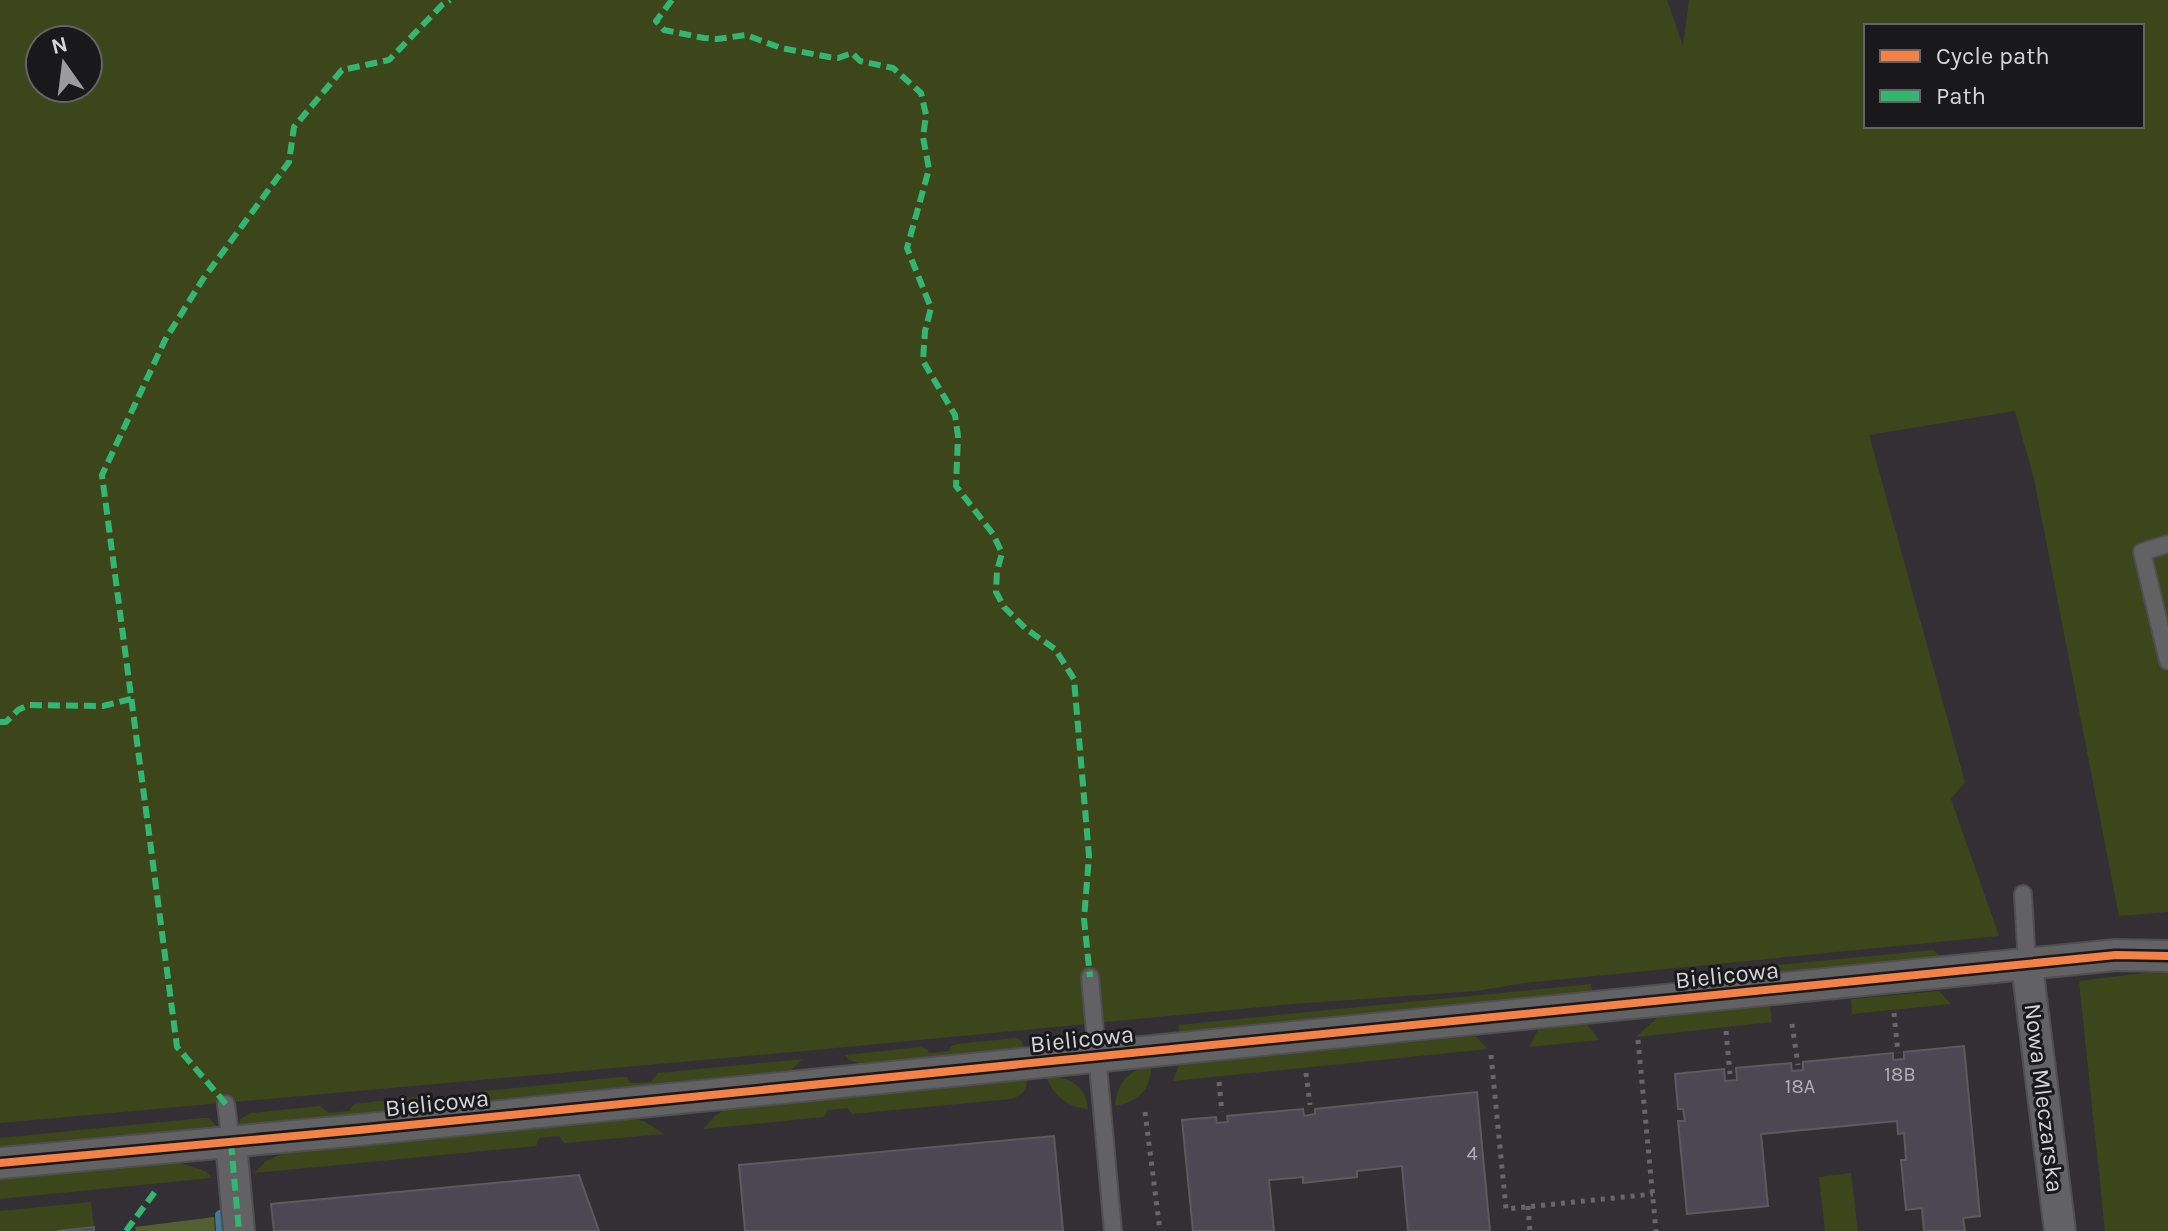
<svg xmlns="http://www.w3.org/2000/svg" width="2168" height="1231" font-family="Karla,sans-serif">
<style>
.green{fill:#3d451a;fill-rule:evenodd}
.forest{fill:#555d32}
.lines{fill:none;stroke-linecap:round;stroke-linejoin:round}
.stream{stroke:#457895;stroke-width:10}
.building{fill:#4b4853;stroke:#5b5a5e;stroke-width:2}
.lane-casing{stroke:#4f4e51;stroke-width:20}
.street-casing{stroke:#4f4e51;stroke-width:34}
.path{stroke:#68666a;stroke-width:5;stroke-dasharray:4 6;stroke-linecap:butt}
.lane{stroke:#626164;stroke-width:16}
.street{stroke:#626164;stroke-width:30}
.quiet{stroke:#33b770;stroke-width:6;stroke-dasharray:12 6;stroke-linecap:butt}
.cycleway-casing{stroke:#19181b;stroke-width:13}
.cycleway{stroke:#f48246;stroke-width:8}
.labels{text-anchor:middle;stroke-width:6;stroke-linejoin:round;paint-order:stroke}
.number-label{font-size:20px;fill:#b2b0b7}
.street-label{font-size:24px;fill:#d4d3d8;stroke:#19181b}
</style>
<rect width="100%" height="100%" fill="#323035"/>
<path class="green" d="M 0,0 L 1667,0 L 1683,46 L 1689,0 L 2168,0 L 2168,912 L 2119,916 L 2034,479 L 2015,411 L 1869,435 L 1965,782 L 1951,799 L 1999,936 L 1524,983 L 1476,991 L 1292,1004 L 826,1049 L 0,1123 ZM 1866,26 L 2142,26 L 2142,126 L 1866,126 ZM 40,40 L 88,40 L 88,88 L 40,88 Z
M 1933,950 L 1942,957 L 1675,983 L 1674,975 Z
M 2168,970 L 2168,1231 L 2105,1231 L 2079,981 Z
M 1591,984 L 1592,992 L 1179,1034 L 1178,1025 Z
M 1939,991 L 1951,1004 L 1852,1014 L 1851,999 Z
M 1770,1006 L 1772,1022 L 1636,1037 L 1658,1017 Z
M 1587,1024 L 1599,1040 L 1529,1047 L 1538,1030 Z
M 1475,1036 L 1488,1049 L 1173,1081 L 1179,1065 Z
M 1015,1038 L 1021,1041 L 1025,1048 L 862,1064 L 849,1060 L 845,1055 L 920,1047 L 927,1049 L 929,1053 L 949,1051 L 951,1046 L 957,1044 Z
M 803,1059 L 791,1070 L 491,1100 L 476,1092 L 620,1077 L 627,1077 L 630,1083 L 651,1082 L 658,1073 Z
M 1151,1067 C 1151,1090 1137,1102 1115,1106 C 1117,1084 1128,1069 1151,1067 Z
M 1055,1077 C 1074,1079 1086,1089 1088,1109 C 1071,1109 1052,1095 1047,1078 Z
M 1027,1079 C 1027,1092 1022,1095 1011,1099 L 852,1114 L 848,1108 L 828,1110 L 824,1117 L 703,1129 L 715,1116 L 726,1109 Z
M 434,1095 L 424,1106 L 416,1108 L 239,1125 L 240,1119 L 251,1113 L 320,1106 L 329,1113 L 349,1111 L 354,1104 Z
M 202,1118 L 209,1118 L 217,1127 L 0,1148 L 0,1138 Z
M 632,1119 L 644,1121 L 664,1134 L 564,1143 L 559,1136 L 539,1138 L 536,1146 L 254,1173 L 266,1161 L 284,1153 Z
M 177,1162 L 205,1171 L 212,1178 L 0,1199 L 0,1180 Z
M 1851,1173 L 1858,1231 L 1825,1231 L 1819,1177 Z
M 91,1202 L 94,1227 L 57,1231 L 0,1231 L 0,1211 Z"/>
<path class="forest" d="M 214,1217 L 215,1231 L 136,1231 L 135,1227 Z"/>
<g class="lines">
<path class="stream" d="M 220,1215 L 221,1231"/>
</g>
<path class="building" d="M 1964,1046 L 1980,1216 L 1963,1218 L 1965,1231 L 1924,1231 L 1922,1208 L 1906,1210 L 1901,1160 L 1906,1160 L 1904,1133 L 1898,1134 L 1897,1121 L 1761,1134 L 1768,1206 L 1687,1214 L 1678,1121 L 1685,1121 L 1683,1109 L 1678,1109 L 1675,1074 L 1724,1069 L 1725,1081 L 1737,1080 L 1736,1068 L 1791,1063 L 1792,1071 L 1803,1070 L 1803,1062 L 1893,1053 L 1893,1060 L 1904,1059 L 1904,1052 Z
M 1477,1092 L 1490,1231 L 1408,1231 L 1402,1166 L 1357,1171 L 1357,1177 L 1303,1183 L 1303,1177 L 1269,1180 L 1274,1231 L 1193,1231 L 1182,1120 L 1216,1117 L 1217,1123 L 1228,1122 L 1227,1116 L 1303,1109 L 1304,1116 L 1315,1114 L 1315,1109 Z
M 1054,1136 L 1063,1231 L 745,1231 L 739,1165 Z
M 579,1175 L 599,1231 L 274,1231 L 271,1204 Z
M 94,1227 L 94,1231 L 57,1231 Z"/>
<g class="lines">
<g class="lane-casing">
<path id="lane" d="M 2168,544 L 2142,552 L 2168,661
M 2023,894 L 2027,965
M 1090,977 L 1113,1231
M 226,1104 L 231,1143"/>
</g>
<g class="street-casing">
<path id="street" d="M 2027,965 L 2060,1231
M 231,1143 L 239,1231
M 0,1163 L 359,1130 L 2116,955 L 2168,956"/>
</g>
<path class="path" d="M 1894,1013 L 1898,1053
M 1792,1024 L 1798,1065
M 1726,1031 L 1730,1074
M 1638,1040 L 1656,1231
M 1491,1055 L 1506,1209 L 1653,1194
M 1306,1073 L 1310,1105
M 1219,1082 L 1222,1112
M 1145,1112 L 1160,1231
M 1528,1206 L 1530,1231"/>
<use href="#lane" class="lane"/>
<use href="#street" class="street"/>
<path class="quiet" d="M 672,0 L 656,21 L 664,30 L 704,38 L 717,39 L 746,35 L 781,48 L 829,57 L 838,58 L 852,53 L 860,61 L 893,68 L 921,93 L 926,115 L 923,137 L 929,169 L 907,248 L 931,308 L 925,331 L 923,361 L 955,415 L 958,436 L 956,486 L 993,534 L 1002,553 L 997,571 L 996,592 L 1004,607 L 1026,629 L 1055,649 L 1074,679 L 1089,856 L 1084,919 L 1090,977
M 0,722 L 6,722 L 18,710 L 29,705 L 103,706 L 131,699
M 226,1104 L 177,1047 L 102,475 L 165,340 L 203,279 L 289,162 L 294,127 L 342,70 L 389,60 L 442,5 L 450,0
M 231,1143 L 239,1231
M 126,1231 L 157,1189"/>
<g class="cycleway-casing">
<path id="cycleway" d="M 0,1163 L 359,1130 L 2116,955 L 2168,956"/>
</g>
<use href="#cycleway" class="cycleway"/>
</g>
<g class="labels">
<g class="number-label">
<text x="1900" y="1081">18B</text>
<text x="1800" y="1093">18A</text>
<text x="1472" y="1160">4</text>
</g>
<g class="street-label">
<text transform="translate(1727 975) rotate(-6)" y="8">Bielicowa</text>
<text transform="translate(1082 1039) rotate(-6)" y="8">Bielicowa</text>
<text transform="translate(2044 1098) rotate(83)" y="8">Nowa Mleczarska</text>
<text transform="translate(437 1103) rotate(-6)" y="8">Bielicowa</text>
</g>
</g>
<rect x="1864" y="24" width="280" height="104" fill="#19181b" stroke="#646367" stroke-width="2"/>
<rect x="1880" y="50" width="40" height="12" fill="#f48246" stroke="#646367" stroke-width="2"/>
<text x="1936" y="64" font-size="24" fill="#d4d3d8">Cycle path</text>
<rect x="1880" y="90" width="40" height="12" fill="#33b770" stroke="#646367" stroke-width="2"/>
<text x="1936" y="104" font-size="24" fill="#d4d3d8">Path</text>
<g transform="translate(64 64) rotate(346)"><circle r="38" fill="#19181b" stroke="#646367" stroke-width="2"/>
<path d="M0-6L14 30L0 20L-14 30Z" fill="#9b9a9f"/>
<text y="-12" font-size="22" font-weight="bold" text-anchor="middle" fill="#d4d3d8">N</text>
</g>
</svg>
